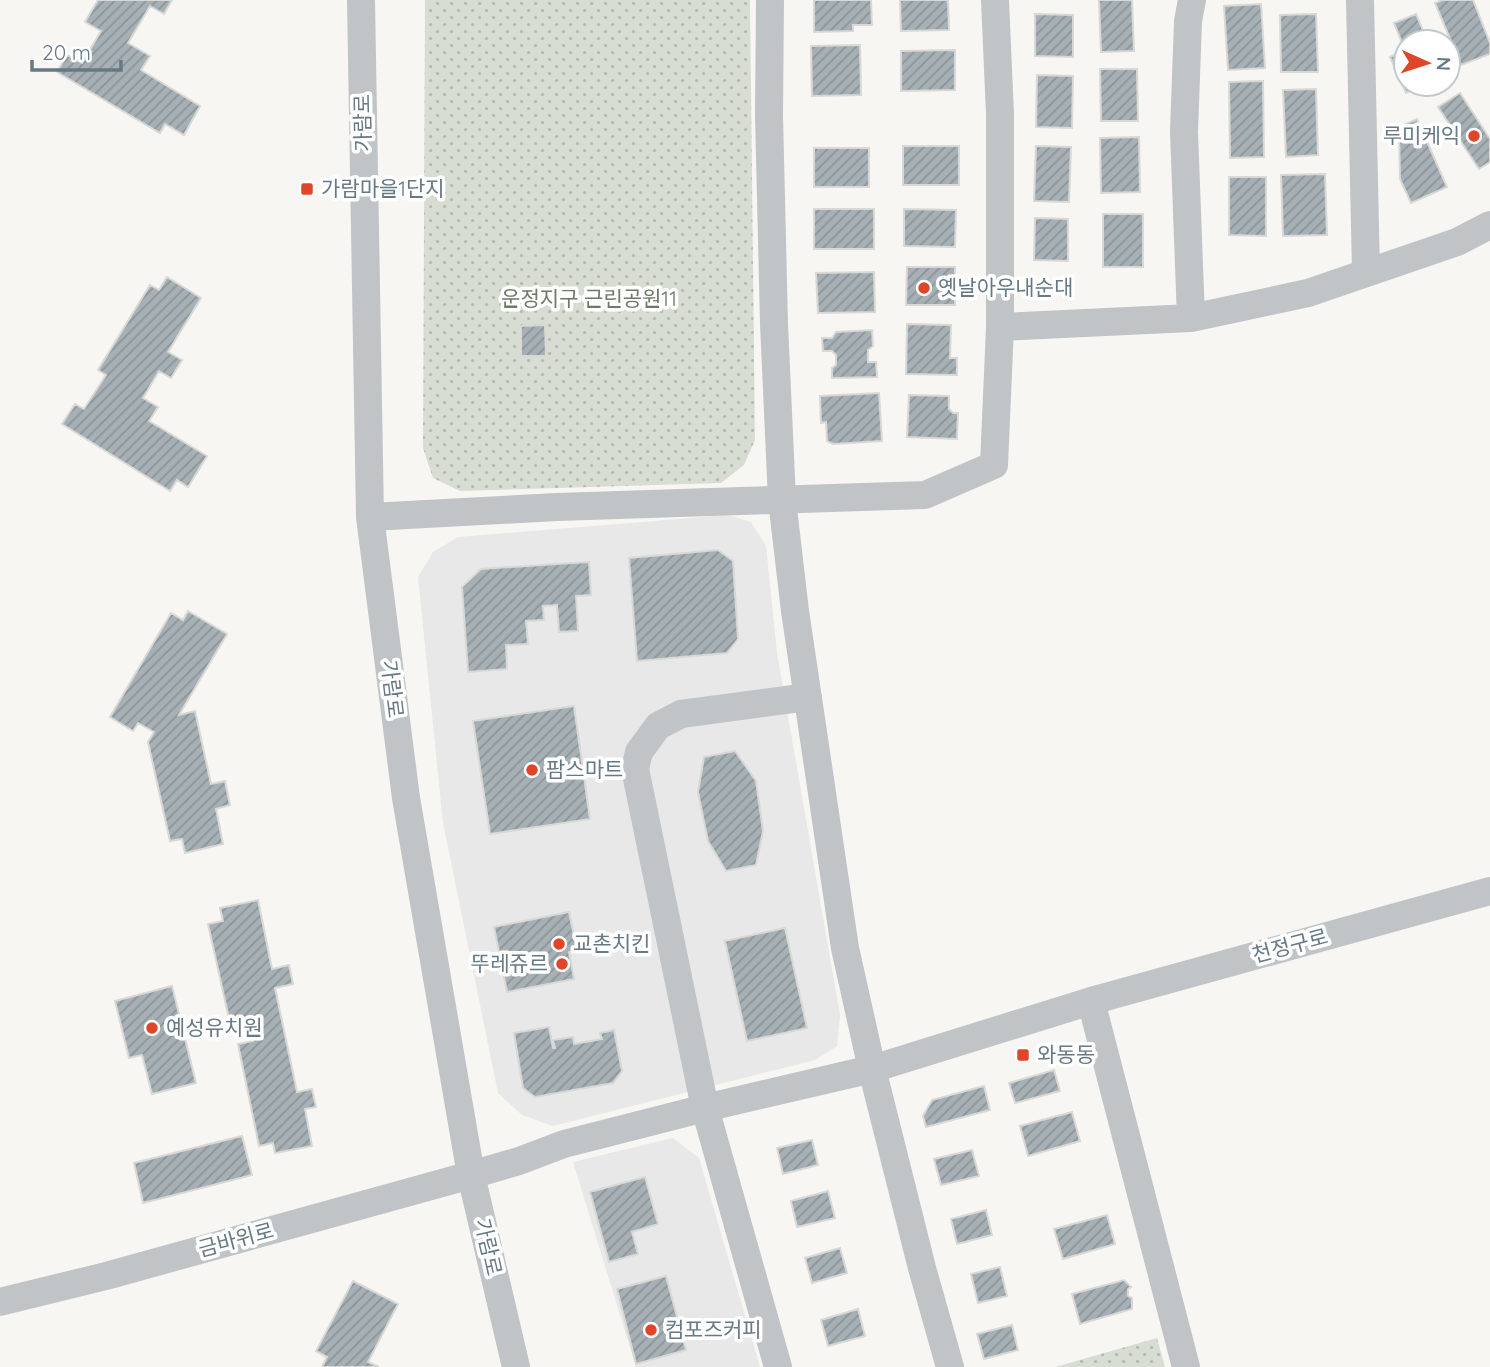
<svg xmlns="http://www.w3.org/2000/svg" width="1490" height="1367" font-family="Quicksand,'Noto Sans KR',sans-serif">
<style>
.built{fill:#e7e8e7}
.green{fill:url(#green-dots)}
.building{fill:url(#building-hatch);stroke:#d8d8d6;stroke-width:2}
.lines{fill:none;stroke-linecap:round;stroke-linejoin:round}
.minor{stroke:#c0c4c7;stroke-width:28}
.poi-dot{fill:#e14529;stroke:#fff;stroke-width:2.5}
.labels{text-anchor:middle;stroke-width:7;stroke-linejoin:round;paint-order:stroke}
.street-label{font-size:21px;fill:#667984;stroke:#fff}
.poi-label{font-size:21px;fill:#667984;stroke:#fff;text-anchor:start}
.park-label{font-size:21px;fill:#6b7b65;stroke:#fff}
</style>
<defs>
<pattern id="green-dots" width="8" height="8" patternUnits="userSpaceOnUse" patternTransform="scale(1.75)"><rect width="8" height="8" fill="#d8ddd4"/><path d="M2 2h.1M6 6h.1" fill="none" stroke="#b3b8b2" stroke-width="1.8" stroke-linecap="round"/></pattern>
<pattern id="building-hatch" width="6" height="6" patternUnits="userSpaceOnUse" patternTransform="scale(1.75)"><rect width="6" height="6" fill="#a6b0b5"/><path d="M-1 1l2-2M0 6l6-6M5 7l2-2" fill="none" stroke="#8b9499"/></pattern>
</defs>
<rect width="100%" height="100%" fill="#f7f6f3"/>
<path class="built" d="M 728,515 L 751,522 L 766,546 L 777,653 L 840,1015 L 837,1046 L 815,1060 L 553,1126 L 522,1115 L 498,1093 L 443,823 L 418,577 L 433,552 L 458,537 Z
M 673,1138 L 699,1158 L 760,1367 L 636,1367 L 573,1162 Z"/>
<path class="green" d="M 425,0 L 750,0 L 755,440 L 744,465 L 721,483 L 460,491 L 433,478 L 423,448 Z
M 1157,1338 L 1165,1367 L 1055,1367 Z"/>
<path class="building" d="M 98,0 L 172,0 L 164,14 L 150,6 L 128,43 L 150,56 L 141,70 L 200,106 L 184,135 L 165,124 L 160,133 L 57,72 L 67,55 L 82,63 L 101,31 L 85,22 Z
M 814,0 L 871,0 L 872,25 L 853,25 L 853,31 L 814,32 Z
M 900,0 L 948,0 L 949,30 L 901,31 Z
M 1099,0 L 1132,0 L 1134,51 L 1101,52 Z
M 1442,0 L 1473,0 L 1490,43 L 1490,54 L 1461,65 L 1435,3 Z
M 1261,4 L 1265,68 L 1228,70 L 1224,6 Z
M 1035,14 L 1073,15 L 1073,57 L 1035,56 Z
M 1316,14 L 1318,72 L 1281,72 L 1280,15 Z
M 1416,14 L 1428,42 L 1406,42 L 1406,84 L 1426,84 L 1406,93 L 1390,57 L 1405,50 L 1394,23 Z
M 860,45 L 861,95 L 812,96 L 811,46 Z
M 955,50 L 955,90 L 901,91 L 901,51 Z
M 1100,69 L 1137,69 L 1138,121 L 1101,121 Z
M 1037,75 L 1073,76 L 1072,128 L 1036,127 Z
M 1263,81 L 1264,157 L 1230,158 L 1229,82 Z
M 1316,89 L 1318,155 L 1286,157 L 1283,90 Z
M 1460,93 L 1490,139 L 1490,162 L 1479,169 L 1438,107 Z
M 1417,119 L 1447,187 L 1411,203 L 1400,179 L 1399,127 Z
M 1139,137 L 1140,192 L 1101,193 L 1100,138 Z
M 903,146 L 959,146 L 959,185 L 903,185 Z
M 1036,146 L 1071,147 L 1069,202 L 1034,201 Z
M 814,148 L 869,148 L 869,187 L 814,187 Z
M 1325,174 L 1327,235 L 1283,236 L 1281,175 Z
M 1229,177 L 1266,177 L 1266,236 L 1229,235 Z
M 814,209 L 874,209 L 874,249 L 814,249 Z
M 904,209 L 956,210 L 955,247 L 904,246 Z
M 1103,214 L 1143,214 L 1143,267 L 1103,267 Z
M 1035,218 L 1068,219 L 1068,261 L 1034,260 Z
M 907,267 L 955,267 L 955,305 L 906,305 Z
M 874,272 L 875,312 L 818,313 L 816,273 Z
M 167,277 L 201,298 L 168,352 L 182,360 L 171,378 L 159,371 L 143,398 L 158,407 L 149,421 L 207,456 L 188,487 L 177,480 L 170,491 L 62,424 L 75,404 L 84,409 L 106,375 L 98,370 L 150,285 L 159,290 Z
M 907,324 L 951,325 L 950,358 L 957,358 L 957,375 L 906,374 Z
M 545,325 L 546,356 L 521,356 L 521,326 Z
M 872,330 L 873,346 L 868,350 L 868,362 L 876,362 L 877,377 L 832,378 L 832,368 L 836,365 L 836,355 L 832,351 L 823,351 L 822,338 L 832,338 L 836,332 Z
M 879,393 L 882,441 L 833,444 L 827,441 L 826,422 L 821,423 L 820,396 Z
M 909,395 L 949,396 L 949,409 L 953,413 L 958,413 L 957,439 L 907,437 Z
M 718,550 L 733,561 L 738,639 L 727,653 L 637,661 L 629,558 Z
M 589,562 L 591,595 L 576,596 L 578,631 L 559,632 L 557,605 L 543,606 L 544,620 L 526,621 L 528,644 L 506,645 L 507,669 L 468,672 L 462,587 L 481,569 Z
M 188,611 L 227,634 L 179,715 L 195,711 L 211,784 L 225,781 L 230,805 L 216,809 L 223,844 L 185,853 L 182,839 L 170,841 L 148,742 L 154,732 L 138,723 L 133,731 L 110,717 L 171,613 L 183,620 Z
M 574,706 L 590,819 L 490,834 L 473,721 Z
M 735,751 L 756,781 L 763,831 L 756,865 L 726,871 L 708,841 L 698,792 L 704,757 Z
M 258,900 L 272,969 L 289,965 L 293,984 L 275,988 L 297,1092 L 312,1089 L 316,1107 L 305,1109 L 312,1146 L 275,1153 L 273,1143 L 259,1146 L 238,1044 L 253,1041 L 248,1019 L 230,1023 L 208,924 L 223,921 L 220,908 Z
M 569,912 L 577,951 L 569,952 L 574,979 L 507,992 L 494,927 Z
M 785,928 L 807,1028 L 747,1041 L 725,941 Z
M 172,986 L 196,1083 L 152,1094 L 142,1055 L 129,1058 L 115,1001 Z
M 549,1027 L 553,1048 L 555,1048 L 553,1040 L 573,1037 L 574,1044 L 602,1039 L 600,1033 L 614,1030 L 622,1071 L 613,1083 L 535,1097 L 523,1088 L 514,1033 Z
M 1054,1070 L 1060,1091 L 1015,1103 L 1009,1083 Z
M 984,1086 L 990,1110 L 926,1127 L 923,1116 L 932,1100 Z
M 1072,1112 L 1080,1141 L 1028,1156 L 1020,1126 Z
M 242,1136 L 252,1175 L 143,1203 L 134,1163 Z
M 812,1140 L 818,1165 L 783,1174 L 777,1148 Z
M 972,1150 L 979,1176 L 941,1185 L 934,1159 Z
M 645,1177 L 658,1224 L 632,1232 L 638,1254 L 609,1262 L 590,1192 Z
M 828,1191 L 835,1218 L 797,1227 L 791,1201 Z
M 986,1210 L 992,1235 L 957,1244 L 951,1219 Z
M 1107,1215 L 1115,1244 L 1063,1259 L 1054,1229 Z
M 840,1248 L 847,1273 L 812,1283 L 805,1258 Z
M 1000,1267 L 1007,1296 L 978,1303 L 971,1274 Z
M 666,1276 L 686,1350 L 636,1364 L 617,1289 Z
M 1124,1280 L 1131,1287 L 1128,1289 L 1128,1296 L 1132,1298 L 1132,1309 L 1080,1324 L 1072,1294 Z
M 353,1281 L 398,1304 L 368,1362 L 379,1367 L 322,1367 L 327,1357 L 316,1351 Z
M 858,1309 L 865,1336 L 828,1346 L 821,1320 Z
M 1012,1325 L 1018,1350 L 984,1359 L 977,1334 Z"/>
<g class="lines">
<path class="minor" d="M 361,0 L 370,517 L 406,798 L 471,1175 L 516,1367
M 770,0 L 769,115 L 774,324 L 782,500 L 795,611 L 845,948 L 872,1069 L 922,1268 L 950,1367
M 1360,0 L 1366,272
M 1191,318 L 1184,132 L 1188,21 L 1192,0
M 1000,327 L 1191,318 L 1308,293 L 1457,242 L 1490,225
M 370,517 L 557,507 L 925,495 L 994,465 L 1000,327 L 1000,114 L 995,0
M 1091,1001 L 1186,1367
M 0,1302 L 106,1276 L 471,1175 L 519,1161 L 564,1144 L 705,1108 L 872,1069 L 1091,1001 L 1490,891
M 778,1367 L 705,1108 L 635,769 L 639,752 L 658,726 L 681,714 L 808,697"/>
</g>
<g class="poi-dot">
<circle cx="1474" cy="136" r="7"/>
<rect x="300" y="182" width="14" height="14" rx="3.5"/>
<circle cx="924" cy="288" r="7"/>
<circle cx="532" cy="770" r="7"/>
<circle cx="559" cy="944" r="7"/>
<circle cx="562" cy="964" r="7"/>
<circle cx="152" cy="1028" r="7"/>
<rect x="1016" y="1048" width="14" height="14" rx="3.5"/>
<circle cx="651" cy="1330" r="7"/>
</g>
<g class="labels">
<g class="street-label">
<text transform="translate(363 123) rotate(-91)" y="7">가람로</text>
<text transform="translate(392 689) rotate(83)" y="7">가람로</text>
<text transform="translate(1290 946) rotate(-15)" y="7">천정구로</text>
<text transform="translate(236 1240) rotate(-15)" y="7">금바위로</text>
<text transform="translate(488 1247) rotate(77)" y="7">가람로</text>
</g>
<g class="poi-label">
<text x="1460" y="143" text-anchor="end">루미케익</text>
<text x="321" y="196">가람마을1단지</text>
<text x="938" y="295">옛날아우내순대</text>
<text x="546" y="777">팜스마트</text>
<text x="573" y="951">교촌치킨</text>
<text x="548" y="971" text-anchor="end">뚜레쥬르</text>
<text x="166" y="1035">예성유치원</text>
<text x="1037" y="1062">와동동</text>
<text x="665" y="1337">컴포즈커피</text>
</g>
<g class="park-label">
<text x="589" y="306">운정지구 근린공원11</text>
</g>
</g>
<g transform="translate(1427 63) rotate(93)"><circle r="33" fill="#ffffff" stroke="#c2c9ce" stroke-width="2"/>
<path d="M0-5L12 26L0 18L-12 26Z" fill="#e14529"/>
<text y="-10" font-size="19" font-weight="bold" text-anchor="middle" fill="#667984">N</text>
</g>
<path d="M32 60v10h89v-10" fill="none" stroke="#667984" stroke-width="3.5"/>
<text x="42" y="60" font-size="21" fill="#667984" stroke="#ffffff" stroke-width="5" paint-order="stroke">20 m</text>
</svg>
